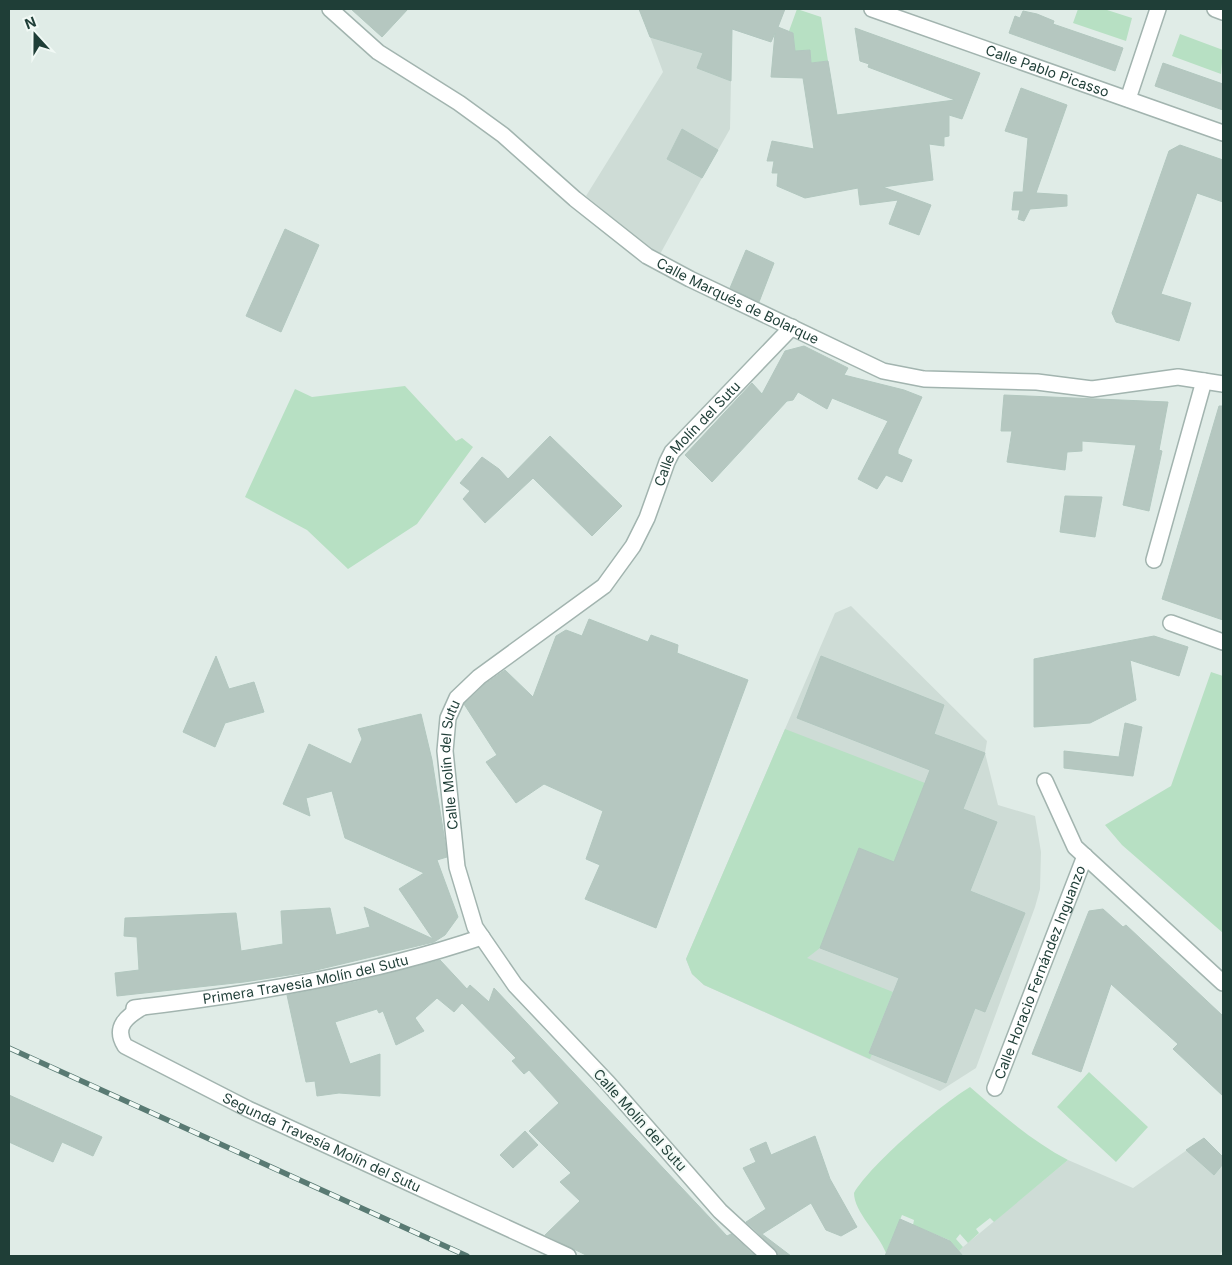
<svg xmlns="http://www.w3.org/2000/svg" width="1232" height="1265" font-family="Inter,sans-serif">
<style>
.built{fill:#cedcd6}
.green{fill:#b7e0c3}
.building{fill:#b5c7c0;stroke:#b2c7bf}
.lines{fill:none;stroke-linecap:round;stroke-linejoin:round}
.minor-casing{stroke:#a2b4af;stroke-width:18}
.minor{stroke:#fff;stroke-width:15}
.rail-casing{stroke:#597a73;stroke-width:5.5}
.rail{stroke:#f1f9f5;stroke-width:4;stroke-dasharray:11;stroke-linecap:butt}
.labels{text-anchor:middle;stroke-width:4;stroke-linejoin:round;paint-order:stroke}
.street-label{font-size:14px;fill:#1f3e37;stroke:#f1f9f5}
</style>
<rect width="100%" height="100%" fill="#e0ece7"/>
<path class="built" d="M 650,37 L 703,53 L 698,68 L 731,81 L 730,129 L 718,150 L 682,129 L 667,159 L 702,178 L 659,256 L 586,196 L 663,72 Z
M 851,606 L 987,741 L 985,753 L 998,805 L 1035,816 L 1041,852 L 1040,889 L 1035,907 L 976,1068 L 940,1091 L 704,985 L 692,974 L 686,959 L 835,613 Z
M 1204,1138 L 1223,1157 L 1223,1250 L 1219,1256 L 952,1256 L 1068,1160 L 1133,1188 Z"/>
<path class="green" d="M 797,9 L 821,17 L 828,61 L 811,63 L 810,50 L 795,51 L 793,33 L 789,31 Z
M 1078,9 L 1104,9 L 1132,18 L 1126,41 L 1073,23 Z
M 1180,34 L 1223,50 L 1221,74 L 1172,56 Z
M 405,386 L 456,441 L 462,438 L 473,447 L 417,524 L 348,569 L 307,530 L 245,497 L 295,389 L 312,397 Z
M 1211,672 L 1223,676 L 1223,933 L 1122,845 L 1105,825 L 1171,786 Z
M 785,729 L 925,783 L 906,867 L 859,848 L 820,948 L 807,958 L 893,992 L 869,1052 L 872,1054 L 870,1059 L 704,985 L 692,974 L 686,959 Z
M 1089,1072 L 1148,1127 L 1116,1162 L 1057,1107 Z
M 970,1087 C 1001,1114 1032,1141 1068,1160 L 994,1222 L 990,1218 L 976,1229 L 979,1233 L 968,1243 L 960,1234 L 956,1239 L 963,1247 L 959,1251 L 949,1240 L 913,1225 L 914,1220 L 902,1215 L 886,1253 C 879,1234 854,1212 854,1193 C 872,1163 939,1106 970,1087 Z"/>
<path class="building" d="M 351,9 L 408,9 L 382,37 Z
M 639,9 L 785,9 L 778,27 L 793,33 L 795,51 L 810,50 L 811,63 L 828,61 L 837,115 L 955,100 L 868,67 L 869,64 L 860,61 L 855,28 L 980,73 L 962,119 L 949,115 L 949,136 L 944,137 L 944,146 L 929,144 L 933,180 L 883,187 L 931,205 L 919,235 L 889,224 L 898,200 L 860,205 L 858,188 L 805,198 L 777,186 L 778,173 L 772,173 L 774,161 L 767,161 L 772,141 L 814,149 L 803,78 L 771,77 L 775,33 L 771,42 L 732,29 L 731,81 L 697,68 L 703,53 L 650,37 Z
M 1023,11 L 1037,14 L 1054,21 L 1053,24 L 1123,48 L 1115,71 L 1009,33 L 1015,16 L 1020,18 Z
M 1163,63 L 1223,84 L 1223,110 L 1155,86 Z
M 1021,88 L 1067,105 L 1036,193 L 1067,195 L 1067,206 L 1030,209 L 1024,221 L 1018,219 L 1020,210 L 1012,210 L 1014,192 L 1023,192 L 1028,138 L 1005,131 Z
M 682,129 L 718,150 L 702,178 L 667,159 Z
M 1180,145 L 1223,160 L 1223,202 L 1197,193 L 1161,294 L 1191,303 L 1179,341 L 1116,322 L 1112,313 L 1169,151 Z
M 285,229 L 319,245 L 281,332 L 246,316 Z
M 746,250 L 774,263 L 759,302 L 730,288 Z
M 804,346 L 848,368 L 844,375 L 904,390 L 922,397 L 898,450 L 898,454 L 912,460 L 902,482 L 886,475 L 877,489 L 858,479 L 888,421 L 832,398 L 827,409 L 798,392 L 793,400 L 787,401 L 712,482 L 685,455 L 752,383 L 762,394 L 785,351 Z
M 1004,395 L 1168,402 L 1159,450 L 1162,451 L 1149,511 L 1123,505 L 1136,445 L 1082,441 L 1082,451 L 1067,452 L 1065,470 L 1007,462 L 1012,431 L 1001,431 Z
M 1219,406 L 1223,406 L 1223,620 L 1162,599 Z
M 550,436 L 622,506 L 592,536 L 533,478 L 485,523 L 463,499 L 470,491 L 460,483 L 482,457 L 499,469 L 508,479 Z
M 1065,496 L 1102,497 L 1095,537 L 1060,532 Z
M 589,619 L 648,642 L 651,635 L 678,645 L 677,653 L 748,680 L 656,928 L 585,899 L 600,865 L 586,859 L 603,811 L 544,784 L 516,803 L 486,762 L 497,755 L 464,704 L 485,684 L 505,670 L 533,697 L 556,636 L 566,630 L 582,636 Z
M 1154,636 L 1188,647 L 1179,676 L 1130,660 L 1136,700 L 1090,723 L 1034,727 L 1034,659 Z
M 216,656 L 229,689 L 254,682 L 264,712 L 225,723 L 215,747 L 183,732 Z
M 821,656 L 944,705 L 934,734 L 985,753 L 963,809 L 997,822 L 970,891 L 1025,913 L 985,1012 L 975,1008 L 946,1083 L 869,1053 L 899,978 L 820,948 L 859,848 L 894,862 L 930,770 L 797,718 Z
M 421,714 L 432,760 L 446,848 L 447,857 L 437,860 L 458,917 L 445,935 L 434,942 L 308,972 L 244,982 L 117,996 L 115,973 L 139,970 L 137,937 L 124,936 L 125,918 L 236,913 L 241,951 L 283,944 L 281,911 L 330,908 L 336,935 L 370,927 L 364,907 L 433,939 L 399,889 L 424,873 L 345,838 L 332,791 L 306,798 L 310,816 L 283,804 L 309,744 L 351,764 L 362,739 L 358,729 Z
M 1125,723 L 1142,727 L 1133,776 L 1064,768 L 1064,751 L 1119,757 Z
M 1103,909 L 1123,927 L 1126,925 L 1223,1016 L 1223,1096 L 1173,1049 L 1178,1044 L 1111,984 L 1081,1072 L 1032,1054 L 1089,911 Z
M 440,960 L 467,989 L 470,985 L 489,1002 L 494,988 L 727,1236 L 731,1234 L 755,1256 L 588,1256 L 545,1235 L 580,1201 L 560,1182 L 571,1173 L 529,1131 L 559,1103 L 529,1070 L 524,1074 L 512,1061 L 516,1058 L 462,1003 L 454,1012 L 437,998 L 415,1018 L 424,1031 L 396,1045 L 383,1011 L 379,1013 L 377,1009 L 335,1022 L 350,1064 L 380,1054 L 380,1096 L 339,1093 L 317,1096 L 315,1081 L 306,1082 L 287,995 L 355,982 Z
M 9,1095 L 102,1137 L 93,1156 L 62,1142 L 53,1162 L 9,1142 Z
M 525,1131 L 538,1145 L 513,1168 L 500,1155 Z
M 815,1136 L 830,1179 L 857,1227 L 841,1236 L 826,1230 L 811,1203 L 762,1234 L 791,1256 L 778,1256 L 775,1249 L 746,1222 L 766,1209 L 743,1168 L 756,1162 L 750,1149 L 766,1142 L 771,1155 Z
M 1204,1138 L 1223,1157 L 1223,1164 L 1214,1175 L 1186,1150 Z
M 900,1219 L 950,1241 L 963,1256 L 885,1256 Z"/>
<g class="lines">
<g class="minor-casing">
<g id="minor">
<path id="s1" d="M 330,9 L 378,52 L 459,103 L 503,135 L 575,199 L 647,256 L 690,279 L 883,371 L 924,379 L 1037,382 L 1092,389 L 1178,377 L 1223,384"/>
<path id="s2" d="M 872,9 L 1223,133"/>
<path d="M 1215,9 L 1223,12"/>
<path d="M 1128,99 L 1158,9"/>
<path d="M 1154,560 L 1204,381"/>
<path d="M 1171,623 L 1223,642"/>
<path d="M 1045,781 L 1075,847 L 1223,983"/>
<path id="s3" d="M 143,1007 C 127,1016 113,1027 125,1046 L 248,1109 L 568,1256"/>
<path id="s4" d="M 134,1008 C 251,994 370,975 482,937"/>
<path id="s5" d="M 995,1088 L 1085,856"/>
<path id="s6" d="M 769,1256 L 720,1211 L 608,1083 L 515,985 L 475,927 L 457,867 L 445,751 L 448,718 L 457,698 L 479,677 L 604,586 L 633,546 L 647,518 L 667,462 L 672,452 L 792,327"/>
</g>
</g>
<use href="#minor" class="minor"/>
<g class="rail-casing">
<path id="rail" d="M 9,1048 L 467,1256"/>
</g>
<use href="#rail" class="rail"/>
</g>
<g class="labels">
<g class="street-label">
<text dy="5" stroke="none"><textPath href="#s2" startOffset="186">Calle Pablo Picasso</textPath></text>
<text dy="5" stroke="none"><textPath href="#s1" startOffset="504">Calle Marqués de Bolarque</textPath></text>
<text dy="5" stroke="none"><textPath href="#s6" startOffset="1042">Calle Molín del Sutu</textPath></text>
<text dy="5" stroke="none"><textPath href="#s6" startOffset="608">Calle Molín del Sutu</textPath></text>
<text dy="5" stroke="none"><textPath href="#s5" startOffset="124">Calle Horacio Fernández Inguanzo</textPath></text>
<text dy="5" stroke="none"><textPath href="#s4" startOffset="174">Primera Travesía Molín del Sutu</textPath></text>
<text transform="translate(640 1120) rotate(48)" y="5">Calle Molín del Sutu</text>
<text dy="5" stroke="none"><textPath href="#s3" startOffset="269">Segunda Travesía Molín del Sutu</textPath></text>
</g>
</g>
<rect width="1232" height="1265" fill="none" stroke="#1f3e37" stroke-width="20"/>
<g transform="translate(35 35) rotate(339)" stroke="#f1f9f5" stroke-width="4" paint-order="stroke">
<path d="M0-4L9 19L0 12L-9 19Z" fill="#1f3e37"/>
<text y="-8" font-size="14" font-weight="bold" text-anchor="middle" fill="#1f3e37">N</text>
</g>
</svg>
